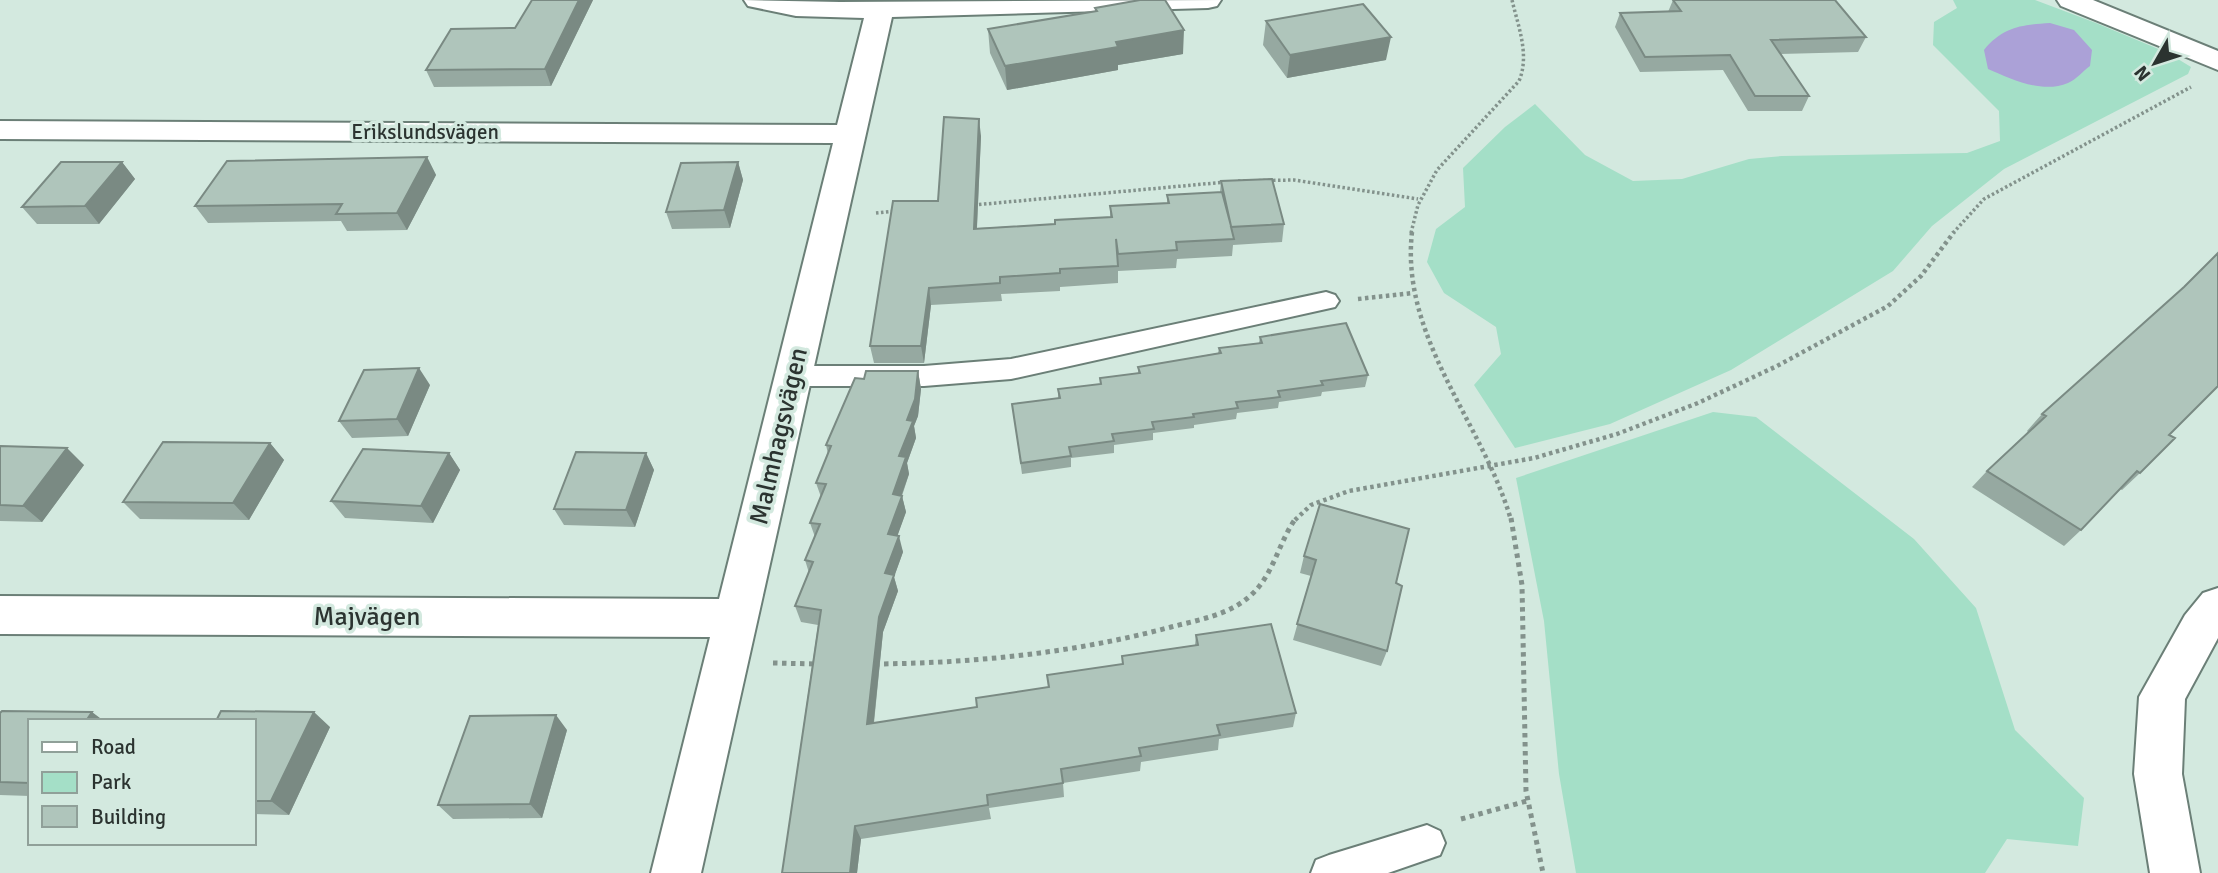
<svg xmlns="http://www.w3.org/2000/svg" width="2218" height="873" font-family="Signika,sans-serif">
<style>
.green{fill:#a4dfc7}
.water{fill:#aba1d7}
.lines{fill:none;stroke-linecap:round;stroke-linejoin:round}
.lane-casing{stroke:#6b7f77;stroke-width:4}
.street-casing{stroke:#6b7f77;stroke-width:4}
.path-far2{stroke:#83928c;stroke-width:3.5;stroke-dasharray:2.5 2.5;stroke-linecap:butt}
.path-far1{stroke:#83928c;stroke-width:4.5;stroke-dasharray:3.5 3.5;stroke-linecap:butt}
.path{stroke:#83928c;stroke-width:5;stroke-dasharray:4.5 4.5;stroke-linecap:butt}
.lane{fill:#fff;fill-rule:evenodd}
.street{fill:#fff;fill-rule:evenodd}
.wall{fill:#96a9a1}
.shaded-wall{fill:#7a8a83}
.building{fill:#afc5bb;stroke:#7a8a83;stroke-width:2}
.labels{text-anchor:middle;stroke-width:7;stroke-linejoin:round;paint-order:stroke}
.far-street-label{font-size:21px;fill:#2b3330;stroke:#d3e9df}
.street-label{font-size:26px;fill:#2b3330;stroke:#d3e9df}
</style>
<rect width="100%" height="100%" fill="#d3e9df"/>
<path class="green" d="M 1953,0 L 2035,0 L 2096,23 L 2168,53 L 2191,67 L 2188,74 L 2004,169 L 1932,226 L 1893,271 L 1731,370 L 1610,424 L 1515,448 L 1474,385 L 1501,354 L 1496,327 L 1444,293 L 1427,262 L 1436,229 L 1465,207 L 1463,168 L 1505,127 L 1535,104 L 1585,155 L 1633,181 L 1682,179 L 1749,159 L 1782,156 L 1967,153 L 2000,141 L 1999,111 L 1933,45 L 1934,22 L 1957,8 Z
M 1713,412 L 1756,417 L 1914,539 L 1976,608 L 2015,730 L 2084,798 L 2078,846 L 2007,839 L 1985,873 L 1576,873 L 1559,774 L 1544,621 L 1516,478 Z"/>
<path class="water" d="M 2050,23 L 2074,30 L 2092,50 L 2090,66 C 2083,71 2076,80 2068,83 C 2042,94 2011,79 1988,69 L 1984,50 C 2003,27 2021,25 2050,23 Z"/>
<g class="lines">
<g class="lane-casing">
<path id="lane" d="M 1326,292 L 1335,295 L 1339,301 L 1335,307 L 1011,379 L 924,386 L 792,386 L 783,383 L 779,376 L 783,369 L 792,366 L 924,366 L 1011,359 Z
M 1427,825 L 1440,831 L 1445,843 L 1440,855 L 1388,873 L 1311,873 L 1316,860 L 1329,855 Z"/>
</g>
<g class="street-casing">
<path id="street" d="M 744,0 L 840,2 L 1221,0 L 1217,6 L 1208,8 L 892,17 L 701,873 L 651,873 L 710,637 L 0,634 L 0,596 L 719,599 L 833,143 L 0,139 L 0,121 L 837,125 L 864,18 L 796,16 L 748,6 Z
M 2057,0 L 2093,0 L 2218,51 L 2218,70 L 2061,6 Z
M 2218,588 L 2218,638 L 2185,699 L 2182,774 L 2200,873 L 2150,873 L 2134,774 L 2139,697 L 2185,615 L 2203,593 Z"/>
</g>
<path class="path-far2" d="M 1238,181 L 1294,180 L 1418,199
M 974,205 L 1226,182
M 876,213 L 895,211
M 1411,233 L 1418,205 L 1437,170 L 1519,81 C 1530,55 1518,26 1512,0
M 1953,233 L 1984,199 L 2191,87"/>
<path class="path-far1" d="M 1412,232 C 1400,338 1483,423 1511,520
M 1358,299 L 1413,293
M 1295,520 L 1311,505 L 1349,491 L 1534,458 L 1617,434 L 1698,403 L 1777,366 L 1888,306 L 1921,276 L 1954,232"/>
<path class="path" d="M 1511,518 L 1522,585 L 1526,791 L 1543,873
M 773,663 L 817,664
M 875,664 C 976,663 1074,653 1171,627 C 1198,620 1229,615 1250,596 C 1274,575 1278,543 1296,518
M 1461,819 L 1527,801"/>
<use href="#lane" class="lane"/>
<use href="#street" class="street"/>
</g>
<path class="wall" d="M 532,0 L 593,0 L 551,86 L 434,87 L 426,70 L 515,28 Z
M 1673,0 L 1866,37 L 1858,52 L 1780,54 L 1809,96 L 1802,111 L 1748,111 L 1723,70 L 1640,72 L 1615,27 L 1620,13 L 1668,12 Z
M 1095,8 L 1183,54 L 1118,65 L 1118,70 L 1007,90 L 990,53 L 988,29 L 1095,11 Z
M 1266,21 L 1386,60 L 1287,78 L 1263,45 Z
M 981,136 L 977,228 L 1055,224 L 1110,217 L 1110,206 L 1167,203 L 1167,195 L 1220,192 L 1221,181 L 1284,224 L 1282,242 L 1233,245 L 1232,256 L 1177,259 L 1176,268 L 1118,271 L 1118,283 L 1060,287 L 1060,291 L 1001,294 L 1002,301 L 931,305 L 924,363 L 874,363 L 870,346 L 938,201 Z
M 427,157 L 436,175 L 407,230 L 347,231 L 341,221 L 208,223 L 195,206 Z
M 122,162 L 135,179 L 99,224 L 37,224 L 22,207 Z
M 738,162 L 743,180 L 730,228 L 672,229 L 666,212 Z
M 1260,337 L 1368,375 L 1365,387 L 1322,392 L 1321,396 L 1279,402 L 1278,408 L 1237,413 L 1236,419 L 1194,425 L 1194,428 L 1153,433 L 1153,440 L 1114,445 L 1114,453 L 1071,458 L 1071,467 L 1022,474 L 1012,404 L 1058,398 L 1058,389 L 1100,384 L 1100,378 L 1138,373 L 1138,367 L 1218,353 L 1219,348 L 1259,343 Z
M 918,371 L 921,389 L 918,416 L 914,426 L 916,438 L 907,463 L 909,474 L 902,496 L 906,512 L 897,536 L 903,552 L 894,577 L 898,591 L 883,632 L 874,723 L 977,707 L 1048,687 L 1047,675 L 1122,664 L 1122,656 L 1195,645 L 1196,635 L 1296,713 L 1293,727 L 1219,739 L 1218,750 L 1141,762 L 1140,771 L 1063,783 L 1064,797 L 989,808 L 991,819 L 861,839 L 857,873 L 782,873 L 818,625 L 801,622 L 795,606 L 809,573 L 805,560 L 815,537 L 810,523 L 821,497 L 816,483 L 828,454 L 826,445 L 864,379 Z
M 430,385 L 408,436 L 352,438 L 339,421 Z
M 2042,414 L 2169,435 L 2140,473 L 2122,490 L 2120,489 L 2081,530 L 2064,546 L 1972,487 L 1987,471 L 2028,432 L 2027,431 Z
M 270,443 L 284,460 L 249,520 L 140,519 L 123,502 Z
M 0,446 L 84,465 L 42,522 L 0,521 Z
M 449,453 L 460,470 L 433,523 L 345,518 L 331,501 Z
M 646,453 L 654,470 L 635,527 L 564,525 L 554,509 Z
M 1304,556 L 1396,583 L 1387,651 L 1381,666 L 1293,640 L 1311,576 L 1300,573 Z
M 0,713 L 30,721 L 30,796 L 0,795 Z
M 254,721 L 330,727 L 289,815 L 254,814 Z
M 567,730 L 542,818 L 453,819 L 438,805 Z"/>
<path class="shaded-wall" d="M 579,0 L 593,0 L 551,86 L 545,69 Z
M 1184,30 L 1183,54 L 1118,65 L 1118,70 L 1007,90 L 1005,66 L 1116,42 Z
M 1391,37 L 1386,60 L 1287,78 L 1290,55 Z
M 979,119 L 981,136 L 976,246 L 974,229 Z
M 427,157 L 436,175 L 407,230 L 397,213 Z
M 122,162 L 135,179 L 99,224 L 85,206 Z
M 738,162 L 743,180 L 730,228 L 724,210 Z
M 929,288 L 931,305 L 924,363 L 921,346 Z
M 419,368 L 430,385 L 408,436 L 397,419 Z
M 918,371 L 921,389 L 918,416 L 914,426 L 916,438 L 907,463 L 909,474 L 896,511 L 893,494 L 907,420 Z
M 270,443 L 284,460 L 249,520 L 233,503 Z
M 67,448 L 84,465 L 42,522 L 23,506 Z
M 449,453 L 460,470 L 433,523 L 421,506 Z
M 646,453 L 654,470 L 635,527 L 626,510 Z
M 902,496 L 906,512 L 892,551 L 888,534 Z
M 899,536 L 903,552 L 894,577 L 898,591 L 883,632 L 872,739 L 867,724 L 879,617 L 885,573 Z
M 92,712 L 104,721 L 86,721 Z
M 314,712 L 330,727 L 289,815 L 271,801 Z
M 556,715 L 567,730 L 542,818 L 530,804 Z
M 855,826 L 861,839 L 857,873 L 850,873 Z"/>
<path class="building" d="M 532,0 L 579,0 L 545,69 L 426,70 L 451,29 L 515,28 Z
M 1140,0 L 1165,0 L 1184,30 L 1116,42 L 1118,47 L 1005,66 L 988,29 L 1097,11 L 1095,8 Z
M 1673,0 L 1835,0 L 1866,37 L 1771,40 L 1809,96 L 1755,96 L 1730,55 L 1645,57 L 1620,13 L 1681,11 Z
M 1363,4 L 1391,37 L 1290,55 L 1266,21 Z
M 944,117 L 979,119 L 974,229 L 1055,224 L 1055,220 L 1112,217 L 1110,206 L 1169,203 L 1167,195 L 1222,192 L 1231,226 L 1221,181 L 1272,179 L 1284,224 L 1231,227 L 1234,239 L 1176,242 L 1177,250 L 1118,254 L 1116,239 L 1118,266 L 1060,269 L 1060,273 L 1000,277 L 1000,283 L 929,288 L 921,346 L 870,346 L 893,201 L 938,201 Z
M 427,157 L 397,213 L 336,214 L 342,204 L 195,206 L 227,161 Z
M 61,162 L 122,162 L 85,206 L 22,207 Z
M 738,162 L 724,210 L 666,212 L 681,163 Z
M 2218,253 L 2218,386 L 2169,435 L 2175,438 L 2140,473 L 2137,471 L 2081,530 L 1987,471 L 2046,416 L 2042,414 L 2184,287 Z
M 1346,323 L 1368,375 L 1321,381 L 1323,385 L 1278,391 L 1280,397 L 1236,402 L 1238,408 L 1193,414 L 1194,417 L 1152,422 L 1154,429 L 1112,434 L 1114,441 L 1069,447 L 1071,456 L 1021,463 L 1012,404 L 1060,398 L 1058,389 L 1101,384 L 1100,378 L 1140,373 L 1138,367 L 1221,353 L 1219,348 L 1262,343 L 1260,337 Z
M 419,368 L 397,419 L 339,421 L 364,370 Z
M 866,371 L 918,371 L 915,399 L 907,420 L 913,421 L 899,456 L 906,457 L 893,494 L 902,496 L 888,534 L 899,536 L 885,573 L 894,575 L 879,617 L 867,724 L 977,707 L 976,698 L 1049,687 L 1047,675 L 1123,664 L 1122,656 L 1198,645 L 1196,635 L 1271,624 L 1296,713 L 1217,725 L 1220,735 L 1139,748 L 1141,756 L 1061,769 L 1063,783 L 987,795 L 988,805 L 855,826 L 850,873 L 782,873 L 821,610 L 795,606 L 813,562 L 805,560 L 820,524 L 810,523 L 826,484 L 816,483 L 831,446 L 826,445 L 855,378 L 864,379 Z
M 163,442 L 270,443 L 233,503 L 123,502 Z
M 0,446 L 67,448 L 23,506 L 0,505 Z
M 363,449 L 449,453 L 421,506 L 331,501 Z
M 576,452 L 646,453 L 626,510 L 554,509 Z
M 1320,504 L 1409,529 L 1396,583 L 1402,586 L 1387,651 L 1297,624 L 1316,560 L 1304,556 Z
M 2,711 L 92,712 L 86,721 L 30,721 L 30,783 L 0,782 L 0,713 Z
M 221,711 L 314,712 L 271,801 L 254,801 L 254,721 L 216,721 Z
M 556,715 L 530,804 L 438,805 L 470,716 Z"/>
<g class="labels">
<g class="far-street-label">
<text x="425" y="139">Erikslundsvägen</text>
</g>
<g class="street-label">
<text transform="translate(778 436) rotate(-77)" y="9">Malmhagsvägen</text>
<text x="367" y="625">Majvägen</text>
</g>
</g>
<rect x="28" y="719" width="228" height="126" fill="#d3e9df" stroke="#90a099" stroke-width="2"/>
<rect x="42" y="742" width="35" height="10" fill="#ffffff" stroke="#90a099" stroke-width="2"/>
<text x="91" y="754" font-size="21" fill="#2b3330">Road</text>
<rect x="42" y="772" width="35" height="21" fill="#a4dfc7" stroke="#90a099" stroke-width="2"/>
<text x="91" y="789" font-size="21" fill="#2b3330">Park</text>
<rect x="42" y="806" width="35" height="21" fill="#afc5bb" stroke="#90a099" stroke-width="2"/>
<text x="91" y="824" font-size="21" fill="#2b3330">Building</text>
<g transform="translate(2155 63) rotate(231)" stroke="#d3e9df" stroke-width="5" paint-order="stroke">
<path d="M0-5L12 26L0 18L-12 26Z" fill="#2b3330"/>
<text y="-10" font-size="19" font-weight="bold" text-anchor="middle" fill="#2b3330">N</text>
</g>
</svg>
